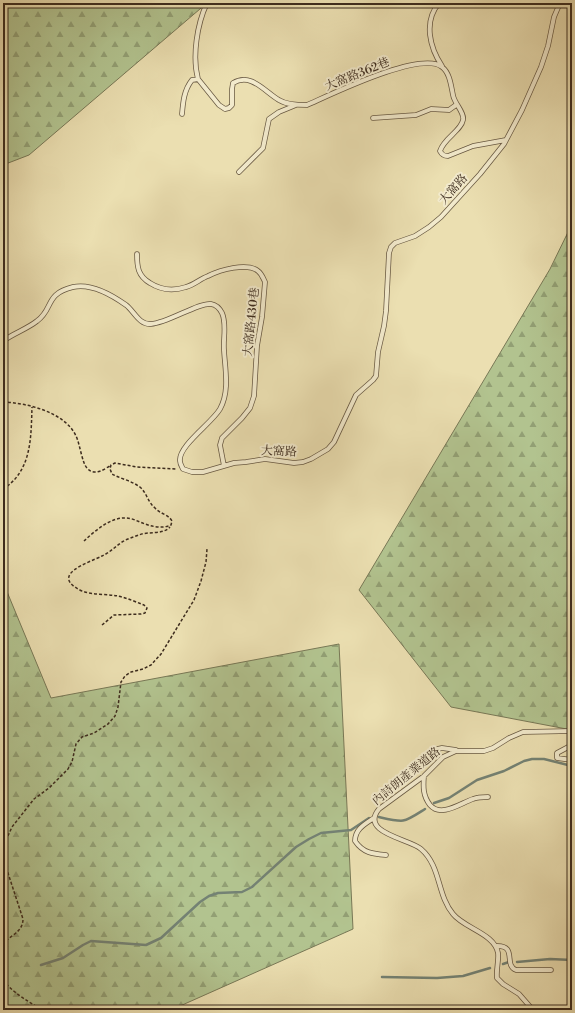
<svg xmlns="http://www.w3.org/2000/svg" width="575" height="1013" font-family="'Libre Bodoni','Noto Serif TC',serif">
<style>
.forest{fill:url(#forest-firs);stroke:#787856}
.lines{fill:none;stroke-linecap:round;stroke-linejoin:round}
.stream{stroke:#748274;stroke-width:2.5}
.lane-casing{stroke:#685943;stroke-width:5.5}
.path{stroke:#3d2c1e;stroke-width:1.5;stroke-dasharray:3 2;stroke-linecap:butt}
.lane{stroke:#f2eacc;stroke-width:4}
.labels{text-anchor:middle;stroke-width:4;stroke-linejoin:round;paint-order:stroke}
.street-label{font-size:12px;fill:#3d2c1e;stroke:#f2eacc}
</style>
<defs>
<pattern id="forest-firs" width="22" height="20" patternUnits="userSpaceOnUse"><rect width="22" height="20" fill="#b2c38f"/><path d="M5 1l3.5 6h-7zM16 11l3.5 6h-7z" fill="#929f74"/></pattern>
</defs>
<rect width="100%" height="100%" fill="#ebdfb1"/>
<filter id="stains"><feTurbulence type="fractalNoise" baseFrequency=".005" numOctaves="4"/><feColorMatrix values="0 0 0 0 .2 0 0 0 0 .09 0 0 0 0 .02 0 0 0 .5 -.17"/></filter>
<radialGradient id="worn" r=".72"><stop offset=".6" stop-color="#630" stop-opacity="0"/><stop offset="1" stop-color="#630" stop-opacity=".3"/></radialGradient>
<path class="forest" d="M 3,3 L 207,3 L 29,155 L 3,165 Z
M 572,224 L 572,730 L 451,707 L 359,590 L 550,269 Z
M 3,582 L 51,698 L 339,644 L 353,929 L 171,1010 L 3,1010 Z"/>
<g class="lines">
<path class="stream" d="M 434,803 L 449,798 L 477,780 L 504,771 L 524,761 L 532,759 L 544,759 L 572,766
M 379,817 C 405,823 403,823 425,809
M 517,962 L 550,959 L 572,960
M 503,964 L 509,962
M 41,965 L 63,958 L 83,945 L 91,941 L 146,945 L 161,938 L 200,902 L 209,896 L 218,893 L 242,892 L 252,887 L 296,847 L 309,839 L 321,833 L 351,830 L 369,818
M 382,977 L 437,978 L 463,976 L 490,968"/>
<g class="lane-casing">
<path id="lane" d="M 439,3 C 423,22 430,48 442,66
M 198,79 C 192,57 197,24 207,3
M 182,114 C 183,102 184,90 192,80 L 198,79 L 219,105 L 225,109 L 229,108 L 232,105 L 232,89 L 233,83 C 251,72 265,92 279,100 C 287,105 298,105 307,105 C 330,95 421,50 442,67 C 450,73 451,86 453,95 C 454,103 465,113 463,120 C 461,131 444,138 440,151 C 442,155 444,156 448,156 L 473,146 L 506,140
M 373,118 L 416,115 L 431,109 L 449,110 L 456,105
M 239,172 L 263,148 L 269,119 L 279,112 L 296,105
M 137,254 C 137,267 138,276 150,283 C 161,290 174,291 186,287 C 194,285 200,279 208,276 C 220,270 247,262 258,271 C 262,274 263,278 265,282 L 262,317 L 257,346 L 254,396 L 250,408 L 242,418 L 222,438 L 220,445 L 224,466
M 3,341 C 14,333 27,329 37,321 C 54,309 44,294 73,287 C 91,283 112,295 126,305 C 134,311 139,325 151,324 C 168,323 199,302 211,304 C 217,305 220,309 222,313 C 227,324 223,338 224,350 C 225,369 230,391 220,409 C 212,423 178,446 180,461 C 180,464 182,467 183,469 L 192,472 L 203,472 L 234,463 L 246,462 L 265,459 L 294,463 L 303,462 L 311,459 L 328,449 L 334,442 L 356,395 L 373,380 L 376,376 L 378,352 L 384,326 L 386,311 L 389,253 L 391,247 L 395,243 L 415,236 L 429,227 L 441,217 L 480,174 L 504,144 L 522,110 L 541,67 L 548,46 L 554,17 L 560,3
M 572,745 L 557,753 L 557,758 L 572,760
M 424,776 C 423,787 423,796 430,805 C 441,818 461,803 473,799 C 478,797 483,797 488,797
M 395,781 C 413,772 421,766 433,750 L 442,748 L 456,750
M 374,818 C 365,824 355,829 355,841 C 363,853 373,854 386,855
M 496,946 C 518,945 503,965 516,970 L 551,970
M 533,1010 L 519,994 L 503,984 L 497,978 C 496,969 499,961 498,953 C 495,934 464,928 453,914 C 437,895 441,866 421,849 C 410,839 359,833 379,809 L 424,776 L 443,757 L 456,751 L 484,751 L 493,748 L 509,738 L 523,732 L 572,731"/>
</g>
<path class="path" d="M 3,402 C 27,403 65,412 76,436 C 80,444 82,463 87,468 C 94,477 105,469 111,465
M 3,489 C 32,471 31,437 32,407
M 84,541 C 97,529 116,512 135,520 C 147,525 159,530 171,525 L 172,521 C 168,514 160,514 155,508 C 148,502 147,494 141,488 C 133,481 121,479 112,474 L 110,469 L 111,465 L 115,463 L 137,467 L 177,469
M 102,625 L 114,615 L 141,614 L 145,613 L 147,608 L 144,605 C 136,602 127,598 118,596 C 107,594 93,595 82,591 C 48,575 88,563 102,556 C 109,553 115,547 122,542 C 127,539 133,537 139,535 C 148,531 163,535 170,527
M 3,945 C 9,935 23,933 23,919 L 6,867 L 5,849 L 7,838 L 12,827 L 34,799 L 49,788 L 68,769 L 72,762 L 76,744 L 82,737 L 94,733 L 108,724 L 115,716 L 118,707 L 121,682 L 125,676 L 131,672 L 143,669 L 151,665 L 161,654 L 194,600 L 201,581 L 206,562 L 207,549
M 3,980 C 14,994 28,1001 42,1010"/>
<use href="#lane" class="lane"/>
</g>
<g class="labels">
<g class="street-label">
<text transform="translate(357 74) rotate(-22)" y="4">大窩路362巷</text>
<text transform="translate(453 189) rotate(-48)" y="4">大窩路</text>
<text transform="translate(251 322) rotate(-84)" y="4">大窩路430巷</text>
<text transform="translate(279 451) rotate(2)" y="4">大窩路</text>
<text transform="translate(406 776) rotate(-39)" y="4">內詩朗產業道路</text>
</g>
</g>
<rect width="575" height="1013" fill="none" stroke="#ebdfb1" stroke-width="16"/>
<rect x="4" y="4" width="567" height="1005" fill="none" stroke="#3d2c1e" stroke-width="2"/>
<rect x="8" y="8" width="559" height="997" fill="none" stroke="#3d2c1e"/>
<rect width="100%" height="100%" filter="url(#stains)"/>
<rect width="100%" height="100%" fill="url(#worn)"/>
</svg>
